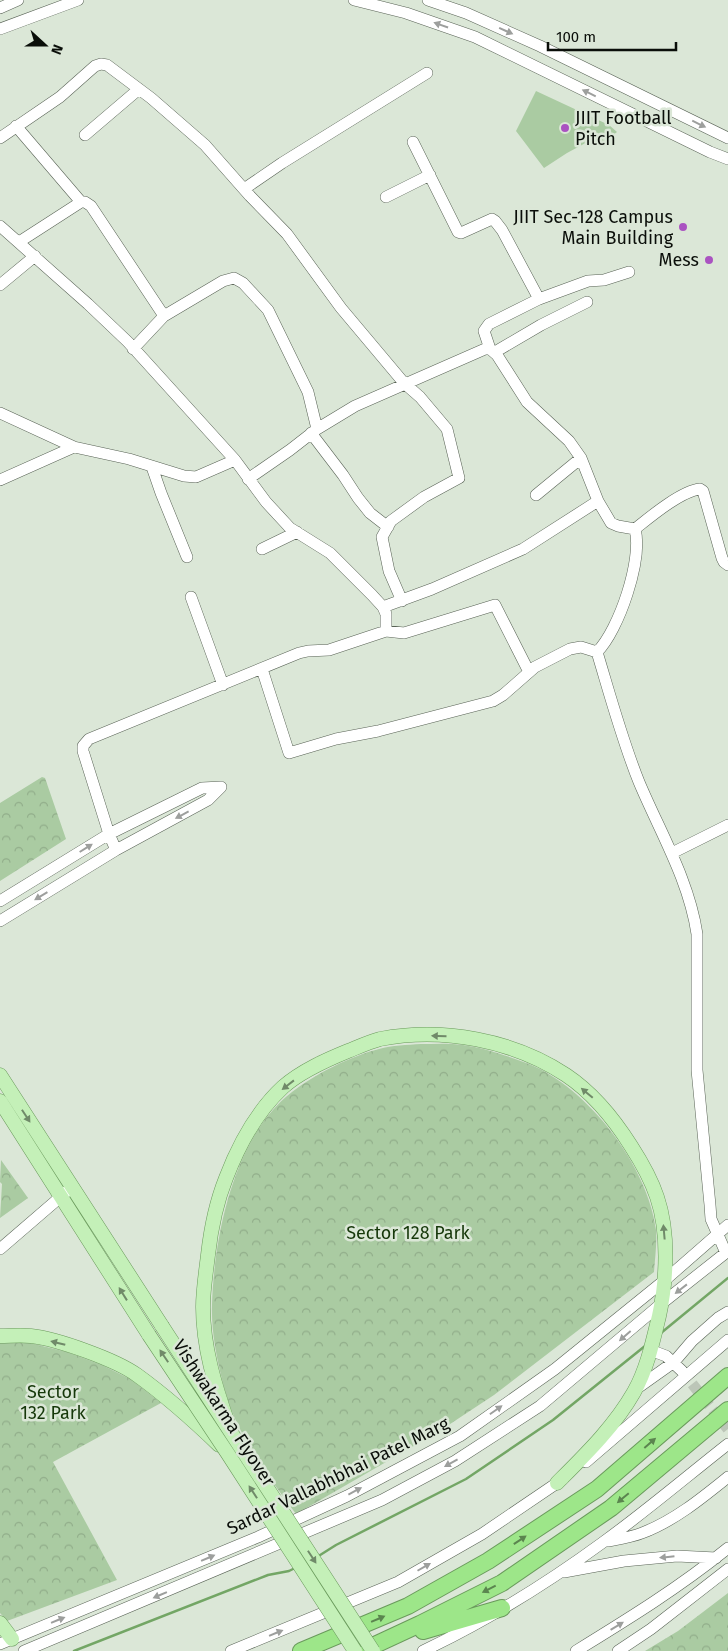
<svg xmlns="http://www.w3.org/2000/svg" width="728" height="1651" font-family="'Fira Sans',sans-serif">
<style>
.green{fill:#aacba2}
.park{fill:url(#park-crowns)}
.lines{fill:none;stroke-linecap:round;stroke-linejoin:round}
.stream{stroke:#73a665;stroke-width:2.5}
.minor-tunnel{stroke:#bcc6b8;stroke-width:11;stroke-dasharray:11 5.5;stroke-linecap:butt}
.minor-casing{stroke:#596356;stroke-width:12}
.major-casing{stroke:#6a9a5c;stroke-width:15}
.highway-casing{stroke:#6a9a5c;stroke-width:18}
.minor{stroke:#fff;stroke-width:11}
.major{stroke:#c4f0b8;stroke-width:14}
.highway{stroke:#9de689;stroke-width:16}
.major-bridge-casing{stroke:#6a9a5c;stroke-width:15;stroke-linecap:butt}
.major-bridge{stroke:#c4f0b8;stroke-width:14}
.oneway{fill:#9d9f9d}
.oneway2{fill:#708a69}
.oneway3{fill:#5b854f}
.poi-dot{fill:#aa53c1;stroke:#dbe7d7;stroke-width:2}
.labels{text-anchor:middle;stroke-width:5;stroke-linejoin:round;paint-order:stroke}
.poi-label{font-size:18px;fill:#0a0e09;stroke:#dbe7d7;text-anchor:end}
.park-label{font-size:18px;fill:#16380a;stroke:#dbe7d7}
.street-label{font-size:18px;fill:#0a0e09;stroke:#dbe7d7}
</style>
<defs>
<pattern id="park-crowns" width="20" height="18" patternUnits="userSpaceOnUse" patternTransform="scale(1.25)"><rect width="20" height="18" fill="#aacba2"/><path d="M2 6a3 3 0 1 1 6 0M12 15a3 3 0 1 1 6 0" fill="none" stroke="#91ad8a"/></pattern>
</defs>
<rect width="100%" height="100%" fill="#dbe7d7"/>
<path class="green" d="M 536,91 L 609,125 L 617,132 L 605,141 L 593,139 L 567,153 L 544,168 L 516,131 Z"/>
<path class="park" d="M 42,777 L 45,778 L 66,839 L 0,881 L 0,803 Z
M 421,1044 C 434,1044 449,1043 463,1045 C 484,1048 508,1056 529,1064 C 588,1088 648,1166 656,1230 C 657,1244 655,1258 654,1272 L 494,1395 L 438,1432 L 296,1514 C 276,1487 255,1459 240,1429 C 233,1416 228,1401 224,1387 C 217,1361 211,1331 212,1305 C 214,1236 234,1136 292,1092 C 315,1074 351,1056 379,1049 C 392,1045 407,1045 421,1044 Z
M 1,1160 L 28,1198 L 0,1218 L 2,1184 L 0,1182 Z
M 0,1342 L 30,1343 L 67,1352 L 102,1365 L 132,1380 L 161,1403 L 53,1462 L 117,1580 L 7,1621 L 0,1613 Z
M 728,1593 L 728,1651 L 645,1651 L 678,1631 Z"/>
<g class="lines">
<path class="stream" d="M 661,1333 L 728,1278
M 317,1557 L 336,1545 L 466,1479 L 553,1420 L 645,1346
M 74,1651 L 268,1575 L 289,1571 L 297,1567"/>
<path class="minor-tunnel" d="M 682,1371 L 728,1429"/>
<g class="minor-casing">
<path id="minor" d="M 354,0 L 406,13 L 475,37 L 710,152 L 728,159
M 428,0 L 466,13 L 540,46 L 728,138
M 0,8 L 18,0
M 0,29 L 78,0
M 16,126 L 81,202
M 85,135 L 139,89
M 0,138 L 60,97 L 95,66 L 101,64 L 107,65 L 151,98 L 205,145 L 250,196 L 287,234 L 341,308 L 404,383 L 420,397 L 447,429 L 459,478 L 424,497 L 391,521 L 382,537 L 389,571 L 402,601
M 413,142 L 458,232 L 461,233 L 492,219 L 495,221 L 502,230 L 539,299
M 244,189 L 282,163 L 427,73
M 386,197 L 430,175
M 0,226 L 88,304 L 128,342 L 235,460 L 266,502 L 290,528 L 330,553 L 372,595 L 383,607 L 386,614 L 386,631
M 19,242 L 81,202 L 85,202 L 91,206 L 164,316 L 133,349
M 0,285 L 35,256
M 164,316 L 223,281 L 234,278 L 243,283 L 268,310 L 308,392 L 317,429
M 490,349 L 484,331 L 489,324 L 539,299 L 588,281 L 604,280 L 629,272
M 495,352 L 541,325 L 587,302
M 0,413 L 74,447
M 311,433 L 343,475 L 358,498 L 370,513 L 388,527
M 152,467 L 161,493 L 187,557
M 248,479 L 290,450 L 317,429 L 355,406 L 485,349 L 490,349 L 497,355 L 527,402 L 569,441 L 581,458 L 598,501 L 611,523 L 618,526 L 635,529 C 643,559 619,630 597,652
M 0,480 L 74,447 L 129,459 L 184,476 L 196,477 L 235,460
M 536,495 L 581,458
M 635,529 C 650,517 681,491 700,489 L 703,491 L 722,558 L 724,562 L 728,565
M 262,549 L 297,532
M 191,597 L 223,685
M 383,607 L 432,589 L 523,549 L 598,501
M 597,652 C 610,695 622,740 639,782 C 660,832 689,880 697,934 L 697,1070 L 710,1205 L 711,1219 L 726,1253
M 262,669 L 289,753 L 336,739 L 378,731 L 493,701 L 503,695 L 535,667 L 570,649 L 581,647 L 597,652
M 116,850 L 109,834 L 83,751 L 83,746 L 89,739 L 299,653 L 308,651 L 329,650 L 386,631 L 404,633 L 495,605 L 529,672
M 672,853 L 728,825
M 0,901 L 109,834 L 202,788 L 221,787
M 0,921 L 116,850 L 208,800 L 221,787
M 0,1249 L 72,1187
M 650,1350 L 666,1356 L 682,1371
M 636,1389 L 674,1362 L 692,1341 L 718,1318 L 728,1312
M 586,1462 L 728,1340
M 608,1541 C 619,1539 632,1537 642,1533 C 674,1521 702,1498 728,1477
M 564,1572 L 624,1561 L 677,1556 L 716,1558
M 0,1644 L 258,1537 L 347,1496 L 460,1436 L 555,1369 L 665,1280 L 728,1225
M 24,1651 L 382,1500 L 455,1461 L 540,1406 L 661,1304 L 728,1251
M 231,1651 L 398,1582 L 482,1534 L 563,1479
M 423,1651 C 486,1621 546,1584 602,1543 C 645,1512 686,1477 728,1444
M 576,1651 C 628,1619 680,1587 728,1548
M 618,1651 L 651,1629 L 728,1569"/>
</g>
<g class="major-casing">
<path id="major" d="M 0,1075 L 162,1326
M 0,1101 L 149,1335
M 0,1336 C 10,1336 21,1335 31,1336 C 58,1339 116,1360 137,1375 C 166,1396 193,1420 219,1445
M 228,1423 C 215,1386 203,1347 203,1307 C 203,1290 206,1272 208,1255 C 211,1228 216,1203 226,1178 C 239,1144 256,1112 283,1087 C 301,1071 326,1060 348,1051 C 358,1047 369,1042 380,1039 C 443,1027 513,1040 566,1075 C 593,1093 614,1119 631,1146 C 642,1163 651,1179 657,1197 C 669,1232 667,1280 659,1316 C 653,1341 647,1369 634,1392 C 614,1427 585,1455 557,1483
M 0,1623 L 12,1639"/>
</g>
<g class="highway-casing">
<path id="highway" d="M 423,1631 L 502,1608
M 301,1651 L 408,1606 L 488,1561 L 597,1489 L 728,1376
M 362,1651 L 420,1624 L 502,1583 L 611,1508 L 728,1410"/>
</g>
<use href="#minor" class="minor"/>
<use href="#major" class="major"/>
<use href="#highway" class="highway"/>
<g class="major-bridge-casing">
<path id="major-bridge" d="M 162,1326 L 373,1651
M 149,1335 L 228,1454 L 355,1651"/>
</g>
<use href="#major-bridge" class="major-bridge"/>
</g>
<defs><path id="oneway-solid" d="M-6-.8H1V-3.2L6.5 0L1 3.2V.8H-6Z" transform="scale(1.25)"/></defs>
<g class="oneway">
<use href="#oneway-solid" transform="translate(441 25) rotate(-161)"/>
<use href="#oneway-solid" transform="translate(506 31) rotate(24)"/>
<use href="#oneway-solid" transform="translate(589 93) rotate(-154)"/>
<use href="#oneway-solid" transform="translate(699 124) rotate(26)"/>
<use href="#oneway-solid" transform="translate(182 815) rotate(152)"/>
<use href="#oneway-solid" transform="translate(86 848) rotate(-32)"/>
<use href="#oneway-solid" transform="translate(41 896) rotate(149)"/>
<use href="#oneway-solid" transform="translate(681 1289) rotate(142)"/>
<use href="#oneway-solid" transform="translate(625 1336) rotate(139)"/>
<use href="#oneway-solid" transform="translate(496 1410) rotate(-35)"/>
<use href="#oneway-solid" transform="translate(451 1463) rotate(151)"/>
<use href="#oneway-solid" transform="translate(355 1491) rotate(-28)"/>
<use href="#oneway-solid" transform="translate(667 1557) rotate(174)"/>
<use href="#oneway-solid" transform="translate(208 1558) rotate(-23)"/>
<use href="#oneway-solid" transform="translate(424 1567) rotate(-30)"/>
<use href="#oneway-solid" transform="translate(160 1595) rotate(157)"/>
<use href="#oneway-solid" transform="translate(58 1620) rotate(-22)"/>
<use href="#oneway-solid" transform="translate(617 1626) rotate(-31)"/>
<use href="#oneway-solid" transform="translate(276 1633) rotate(-22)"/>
</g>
<g class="oneway2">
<use href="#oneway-solid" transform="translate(439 1036) rotate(-178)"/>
<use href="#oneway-solid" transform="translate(288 1085) rotate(142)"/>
<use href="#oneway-solid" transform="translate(587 1093) rotate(-140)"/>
<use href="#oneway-solid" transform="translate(26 1116) rotate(57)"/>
<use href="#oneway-solid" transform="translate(664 1232) rotate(-95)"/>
<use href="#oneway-solid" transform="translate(123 1294) rotate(-122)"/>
<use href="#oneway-solid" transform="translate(58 1343) rotate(-166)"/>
<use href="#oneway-solid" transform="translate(164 1356) rotate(-124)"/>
<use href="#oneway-solid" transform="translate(253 1492) rotate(-123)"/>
<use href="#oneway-solid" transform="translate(312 1557) rotate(57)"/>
</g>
<g class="oneway3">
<use href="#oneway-solid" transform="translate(650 1443) rotate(-41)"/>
<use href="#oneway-solid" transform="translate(623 1498) rotate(140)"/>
<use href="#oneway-solid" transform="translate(520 1540) rotate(-34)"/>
<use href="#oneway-solid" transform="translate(489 1589) rotate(153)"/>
<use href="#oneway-solid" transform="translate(378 1619) rotate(-23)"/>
</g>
<g class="poi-dot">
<circle cx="565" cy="128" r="5"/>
<circle cx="683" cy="227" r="5"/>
<circle cx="709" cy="260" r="5"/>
</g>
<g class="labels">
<g class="poi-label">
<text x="575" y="124" text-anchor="start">JIIT Football<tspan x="575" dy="21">Pitch</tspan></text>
<text x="673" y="223">JIIT Sec-128 Campus<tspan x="673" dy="21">Main Building</tspan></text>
<text x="699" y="266">Mess</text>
</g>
<g class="park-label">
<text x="408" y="1239">Sector 128 Park</text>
<text x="53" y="1398">Sector<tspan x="53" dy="21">132 Park</tspan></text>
</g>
<g class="street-label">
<text transform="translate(224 1413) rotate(57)" y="6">Vishwakarma Flyover</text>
<text transform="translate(338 1476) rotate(-26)" y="6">Sardar Vallabhbhai Patel Marg</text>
</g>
</g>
<g transform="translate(45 45) rotate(111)" stroke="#dbe7d7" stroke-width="4" paint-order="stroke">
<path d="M0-4L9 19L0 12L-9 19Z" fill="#0a0e09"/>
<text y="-8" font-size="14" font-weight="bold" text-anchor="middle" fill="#0a0e09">N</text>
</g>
<path d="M548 42v8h128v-8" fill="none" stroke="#0a0e09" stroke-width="2.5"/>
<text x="556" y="42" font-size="15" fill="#0a0e09" stroke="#dbe7d7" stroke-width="4" paint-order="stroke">100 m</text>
</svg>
